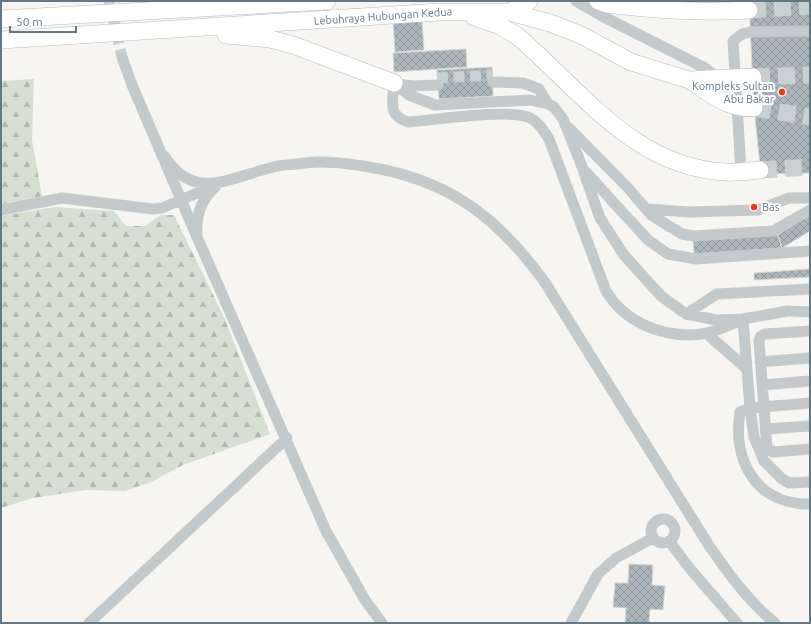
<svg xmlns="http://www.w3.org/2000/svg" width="811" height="624" font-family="Ubuntu,sans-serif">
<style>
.forest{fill:url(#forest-firs)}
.building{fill:url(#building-cross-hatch);stroke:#d7d7d4}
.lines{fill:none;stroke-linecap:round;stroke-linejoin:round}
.minor-tunnel{stroke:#c9d0d1;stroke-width:11;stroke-dasharray:11 5.5;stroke-linecap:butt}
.highway-tunnel{stroke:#c9d0d1;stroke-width:17;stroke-dasharray:17 8;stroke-linecap:butt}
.highway-casing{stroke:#b6babd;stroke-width:18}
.minor{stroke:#c4c9cb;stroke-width:11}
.highway{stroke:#fff;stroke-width:17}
.poi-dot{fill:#f43513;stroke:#fff;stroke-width:1.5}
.labels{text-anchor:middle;stroke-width:4;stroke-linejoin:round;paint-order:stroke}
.street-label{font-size:11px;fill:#617885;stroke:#fff}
.poi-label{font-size:11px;fill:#617885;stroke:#fff;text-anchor:end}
</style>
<defs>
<pattern id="forest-firs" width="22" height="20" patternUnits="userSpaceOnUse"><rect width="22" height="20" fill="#d7ded2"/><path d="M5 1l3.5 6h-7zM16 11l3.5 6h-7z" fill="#b2b9b0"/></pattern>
<pattern id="building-cross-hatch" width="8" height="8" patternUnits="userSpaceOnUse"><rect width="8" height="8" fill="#adb7bb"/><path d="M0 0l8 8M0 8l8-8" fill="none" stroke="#909a9e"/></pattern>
</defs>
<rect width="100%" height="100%" fill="#f6f5f1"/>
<path class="forest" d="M 34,79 L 32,140 L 42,196 L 1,204 L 1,81 Z
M 55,207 L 114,211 L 126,226 L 144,226 L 161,215 L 174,215 L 224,317 L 270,434 L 183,465 L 151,482 L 125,491 L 86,490 L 33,498 L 1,508 L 1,216 Z"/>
<path class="building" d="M 749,1 L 810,1 L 810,173 L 761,174 L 754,108 Z
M 422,20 L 424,50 L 395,52 L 393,22 Z
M 466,49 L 467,67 L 394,72 L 393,53 Z
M 492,67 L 493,96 L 439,99 L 437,70 Z
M 810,213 L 810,231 L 782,248 L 778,235 Z
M 778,235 L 782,248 L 694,254 L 693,241 Z
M 810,269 L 810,277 L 754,280 L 754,273 Z
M 629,564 L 653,565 L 652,585 L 665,586 L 663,610 L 650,609 L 649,623 L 625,623 L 626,608 L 613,607 L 615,583 L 628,583 Z"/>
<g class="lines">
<path class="minor-tunnel" d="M 109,1 L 122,57
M 437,78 L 493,75"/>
<path class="highway-tunnel" d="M 749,10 L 810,6
M 753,77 L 810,75
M 754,108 L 810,117
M 760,170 L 810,167"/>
<g class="highway-casing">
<path id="highway" d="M 598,1 L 607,4 C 657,10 699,13 749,10
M 510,12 L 529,1
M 474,17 L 498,25 L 516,35 C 580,89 634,168 726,172 C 737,173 749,171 760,170
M 1,19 L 327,1
M 226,35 L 270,39 L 293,45 L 394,83
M 1,40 L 440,12 L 510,12 L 550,23 L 581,35 L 631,62 L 689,80 L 753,77
M 689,80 C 713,95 725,108 754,108"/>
</g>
<path class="minor" d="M 576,1 L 602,16 L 705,68 L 719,79
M 122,57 L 132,85 L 197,237 L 326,531 L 365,600 L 382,623
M 493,82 L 523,83 L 539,89 L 548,104 L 554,107 L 563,119 L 583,169 L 648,240 L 668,254 L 696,259 L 810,251
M 394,83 C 393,102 387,115 408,122 C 436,120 505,109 528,117 C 538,121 544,131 549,139 L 606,291 C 624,321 657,335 691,335 C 709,335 727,326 743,319 L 750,408 L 754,437 L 764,461 L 781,478 L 789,483 L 810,482
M 394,83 L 409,95 L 435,105 L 530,100 L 548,104
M 397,84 L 413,86 L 438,85
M 569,128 L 629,189 L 651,215 L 682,234 L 693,236 L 773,231 L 810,210
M 164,156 C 173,169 184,181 202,183 C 224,185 248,173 270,168 C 278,165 288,165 297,164 C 321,160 345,163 369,167 C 449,180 497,217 544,281 L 708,544 C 728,573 748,601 775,623
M 741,171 L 733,41 L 742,34 L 750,32 L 810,31
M 584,173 L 600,218 L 624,255 L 661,296 L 686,314 L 716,320 L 743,319 L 788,311 L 810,312
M 646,209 L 690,212 L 758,210 L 789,198 L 810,198
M 1,210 L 62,198 L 153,209 L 162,208 L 216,185
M 197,231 C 196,213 203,198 216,186
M 686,314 L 717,294 L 810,289
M 810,331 L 765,334 L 760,337 L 759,341 L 767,448 L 773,452 L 810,449
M 706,333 L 747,369
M 760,362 L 810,358
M 762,385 L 810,381
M 810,403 L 750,408 L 740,412 C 732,461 757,505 810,504
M 765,429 L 810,426
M651 531a12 12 0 1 1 24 0a12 12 0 1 1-24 0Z
M 669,541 L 691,570 L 737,623
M 89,623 L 287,438
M 571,623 L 598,574 L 616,558 L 653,538"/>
<use href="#highway" class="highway"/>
</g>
<g class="poi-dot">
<circle cx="782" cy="92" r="4"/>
<circle cx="754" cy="207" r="4"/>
</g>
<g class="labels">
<g class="street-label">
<text transform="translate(383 16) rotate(-4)" y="4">Lebuhraya Hubungan Kedua</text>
</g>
<g class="poi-label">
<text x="774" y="90">Kompleks Sultan<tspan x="774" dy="13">Abu Bakar</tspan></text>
<text x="762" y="211" text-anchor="start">Bas</text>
</g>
</g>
<rect width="811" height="624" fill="none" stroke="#617885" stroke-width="4"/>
<path d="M10 26v6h66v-6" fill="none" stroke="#617885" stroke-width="2"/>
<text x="16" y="26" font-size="12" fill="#617885" stroke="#ffffff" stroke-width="3" paint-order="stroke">50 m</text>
</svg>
